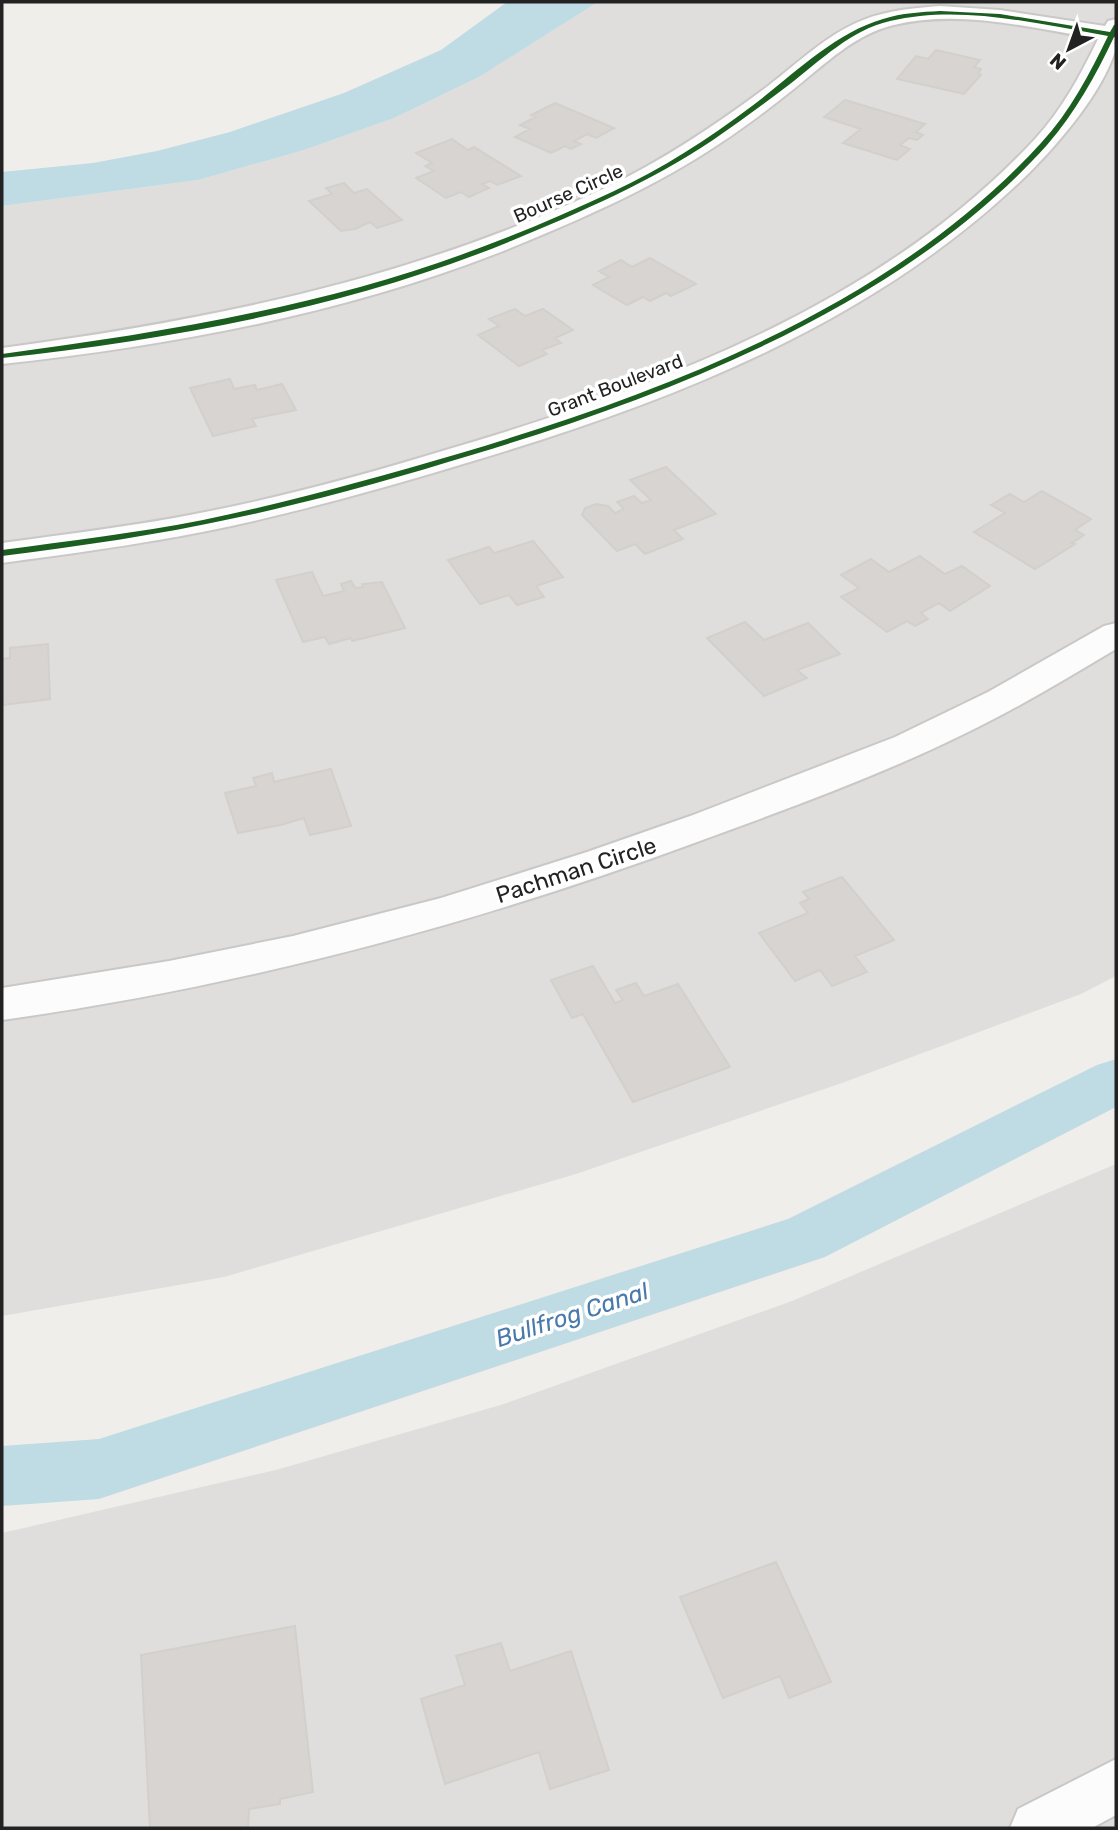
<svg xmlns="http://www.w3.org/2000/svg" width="1118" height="1830" font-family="Rubik,sans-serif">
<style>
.residential{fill:#dfdedc}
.water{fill:#bfdbe3}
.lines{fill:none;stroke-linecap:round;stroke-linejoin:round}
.canal{fill:#bfdbe3;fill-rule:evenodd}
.building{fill:#d7d4d2;stroke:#d3d0cc;stroke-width:2}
.minor-casing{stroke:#c9c8c7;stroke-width:4}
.minor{fill:#fdfcfc;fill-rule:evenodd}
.cycleway-casing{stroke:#fff;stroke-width:5}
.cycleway{fill:#1b5e20;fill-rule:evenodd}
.labels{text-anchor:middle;stroke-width:7;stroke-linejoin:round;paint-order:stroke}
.far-street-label{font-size:19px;fill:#222;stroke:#fff}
.street-label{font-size:23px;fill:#222;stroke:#fff}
.water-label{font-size:24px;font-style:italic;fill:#4a7aab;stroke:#fff}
</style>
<rect width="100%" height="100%" fill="#f0eeeb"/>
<path class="residential" d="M 598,2 L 1116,2 L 1116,976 L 1081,994 L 842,1083 L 576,1174 L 224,1277 L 2,1316 L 2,206 L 198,180 L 304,150 L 394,118 L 479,77 Z
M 1116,1164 L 1116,1828 L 2,1828 L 2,1533 L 276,1470 L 504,1404 L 792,1301 Z"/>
<path class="water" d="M 507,2 L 598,2 L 479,77 L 394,118 L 304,150 L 198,180 L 2,206 L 2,172 L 93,163 L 157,151 L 230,132 L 344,93 L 441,50 Z"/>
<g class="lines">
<path class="canal" d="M 1116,1059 L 1116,1107 L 825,1257 L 99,1499 L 2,1506 L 2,1446 L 99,1439 L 788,1219 L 1097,1065 Z"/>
</g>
<path class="building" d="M 936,50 L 980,60 L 974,67 L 981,69 L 978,74 L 981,75 L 964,94 L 897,79 L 916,56 L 928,59 Z
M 845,100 L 925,124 L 916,132 L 923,135 L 917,140 L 909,138 L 900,145 L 910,149 L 897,160 L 843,143 L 861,129 L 824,117 Z
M 555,103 L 614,128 L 596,138 L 587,134 L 574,141 L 581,144 L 571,149 L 565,146 L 551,153 L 515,137 L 530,129 L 520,125 L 535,117 L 531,115 Z
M 452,139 L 468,150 L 474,147 L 521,176 L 497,185 L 490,181 L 482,184 L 489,188 L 469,197 L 461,192 L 446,198 L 416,178 L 434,171 L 425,166 L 432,163 L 416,153 Z
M 344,183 L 354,193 L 367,189 L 402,220 L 377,228 L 370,222 L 355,229 L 341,231 L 309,201 L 332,194 L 326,188 Z
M 650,258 L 696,284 L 671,296 L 666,293 L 650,301 L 643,297 L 627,305 L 593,285 L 609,277 L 599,271 L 621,260 L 632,267 Z
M 515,309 L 525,316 L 543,309 L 573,330 L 555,338 L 561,343 L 542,350 L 547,354 L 519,366 L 478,335 L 499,326 L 489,319 Z
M 230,379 L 234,389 L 255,385 L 257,390 L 282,384 L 296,410 L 252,419 L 256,426 L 213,436 L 190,388 Z
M 666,467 L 716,514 L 674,530 L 683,539 L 645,554 L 635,544 L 617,551 L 582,515 L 585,508 L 596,504 L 608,506 L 615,513 L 624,509 L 617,502 L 634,496 L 642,503 L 651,500 L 630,480 Z
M 1042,491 L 1091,519 L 1075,530 L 1084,535 L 1072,543 L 1075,544 L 1035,569 L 974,532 L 1005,513 L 991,505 L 1010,494 L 1024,502 Z
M 533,541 L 563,577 L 536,586 L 544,597 L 517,605 L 509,595 L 480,604 L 448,560 L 489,547 L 494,553 Z
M 920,556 L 945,574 L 962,566 L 990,586 L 950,611 L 939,603 L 921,613 L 928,619 L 915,626 L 907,621 L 887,632 L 841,597 L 859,588 L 841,575 L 871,559 L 889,572 Z
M 312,572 L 323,596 L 344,591 L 341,584 L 351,581 L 355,588 L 363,587 L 362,584 L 382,582 L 405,628 L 352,641 L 351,638 L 329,644 L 325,637 L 303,642 L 276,580 Z
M 745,622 L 764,640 L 808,623 L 840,654 L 797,670 L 807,678 L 764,696 L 707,638 Z
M 48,644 L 50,699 L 2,705 L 2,659 L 10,658 L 10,648 Z
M 331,769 L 351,826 L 310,835 L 304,818 L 281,825 L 238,833 L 225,793 L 256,786 L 253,778 L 272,773 L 274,782 Z
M 842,877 L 894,940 L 855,956 L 867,972 L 832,986 L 820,970 L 795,981 L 759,933 L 808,913 L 800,903 L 809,899 L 803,892 Z
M 593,966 L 615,1003 L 623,1000 L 616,990 L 636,983 L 644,996 L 678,984 L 730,1067 L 633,1102 L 583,1014 L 572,1018 L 551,980 Z
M 776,1562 L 831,1682 L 789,1698 L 780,1676 L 723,1698 L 680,1597 Z
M 295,1626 L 313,1792 L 280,1799 L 280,1804 L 249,1809 L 248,1828 L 150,1828 L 141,1655 Z
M 501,1643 L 510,1671 L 571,1651 L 609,1770 L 550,1789 L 539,1752 L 445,1784 L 421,1699 L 465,1685 L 456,1656 Z"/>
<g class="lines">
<g class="minor-casing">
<path id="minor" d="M 940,6 L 1000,10 L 1105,26 L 1108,21 L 1116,19 C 1116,29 1118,42 1115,51 C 1102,93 1059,143 1029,173 C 877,322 674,401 473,461 C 384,488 293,514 202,532 C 136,545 68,554 2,563 L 2,543 C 68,534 135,526 200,513 C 284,497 367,474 449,449 C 659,387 882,304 1035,139 C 1062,110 1081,74 1098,39 C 1032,28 960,9 894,25 C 855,34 825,64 795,88 C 770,108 745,127 719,144 C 656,186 588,216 518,245 C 355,312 176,345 2,364 L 2,348 C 216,319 410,280 607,187 C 664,160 717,124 768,86 C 798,63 827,34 863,20 C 888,10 914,8 940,6 Z
M 1116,623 L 1116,649 C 1067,678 1018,708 966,733 C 879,776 787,809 697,842 C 472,925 239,987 2,1020 L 2,988 L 169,961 L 293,936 L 441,898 L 587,852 L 693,815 L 895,737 L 988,692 L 1104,626 Z
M 1116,1759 L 1116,1815 L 1092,1828 L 1010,1828 L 1018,1809 Z"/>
</g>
<use href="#minor" class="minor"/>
<g class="cycleway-casing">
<path id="cycleway" d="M 940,11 L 1000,14 L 1110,32 L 1114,25 L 1116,24 L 1116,37 L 1114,37 C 1096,75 1075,113 1047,145 C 904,304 676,393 475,454 C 396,478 316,501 235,518 C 158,535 80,546 2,556 L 2,550 C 69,541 136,533 203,520 C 290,502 375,478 461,453 C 668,391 892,306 1041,143 C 1070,112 1090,73 1108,36 C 1037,24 962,4 890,21 C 851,30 821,60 790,84 C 765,103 739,122 713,140 C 650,182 581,212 511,241 C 350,307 174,339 2,358 L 2,354 C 123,338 243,319 360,287 C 447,263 531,230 612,192 C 662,169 708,139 752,106 C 792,76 834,33 883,19 C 902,13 921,12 940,11 Z"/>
</g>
<use href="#cycleway" class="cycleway"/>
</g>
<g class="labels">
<g class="far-street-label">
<text transform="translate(568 193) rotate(-24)" y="7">Bourse Circle</text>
<text transform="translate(615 385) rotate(-21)" y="7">Grant Boulevard</text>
</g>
<g class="street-label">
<text transform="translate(576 870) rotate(-18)" y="8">Pachman Circle</text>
</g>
<g class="water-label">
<text transform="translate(572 1315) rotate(-18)" y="8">Bullfrog Canal</text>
</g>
</g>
<rect width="1118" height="1830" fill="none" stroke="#222222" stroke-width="7"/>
<g transform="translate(1069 49) rotate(221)" stroke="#ffffff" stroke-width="5" paint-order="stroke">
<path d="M0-5L12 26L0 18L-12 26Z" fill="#222222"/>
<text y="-10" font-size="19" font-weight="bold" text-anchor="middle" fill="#222222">N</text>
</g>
</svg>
